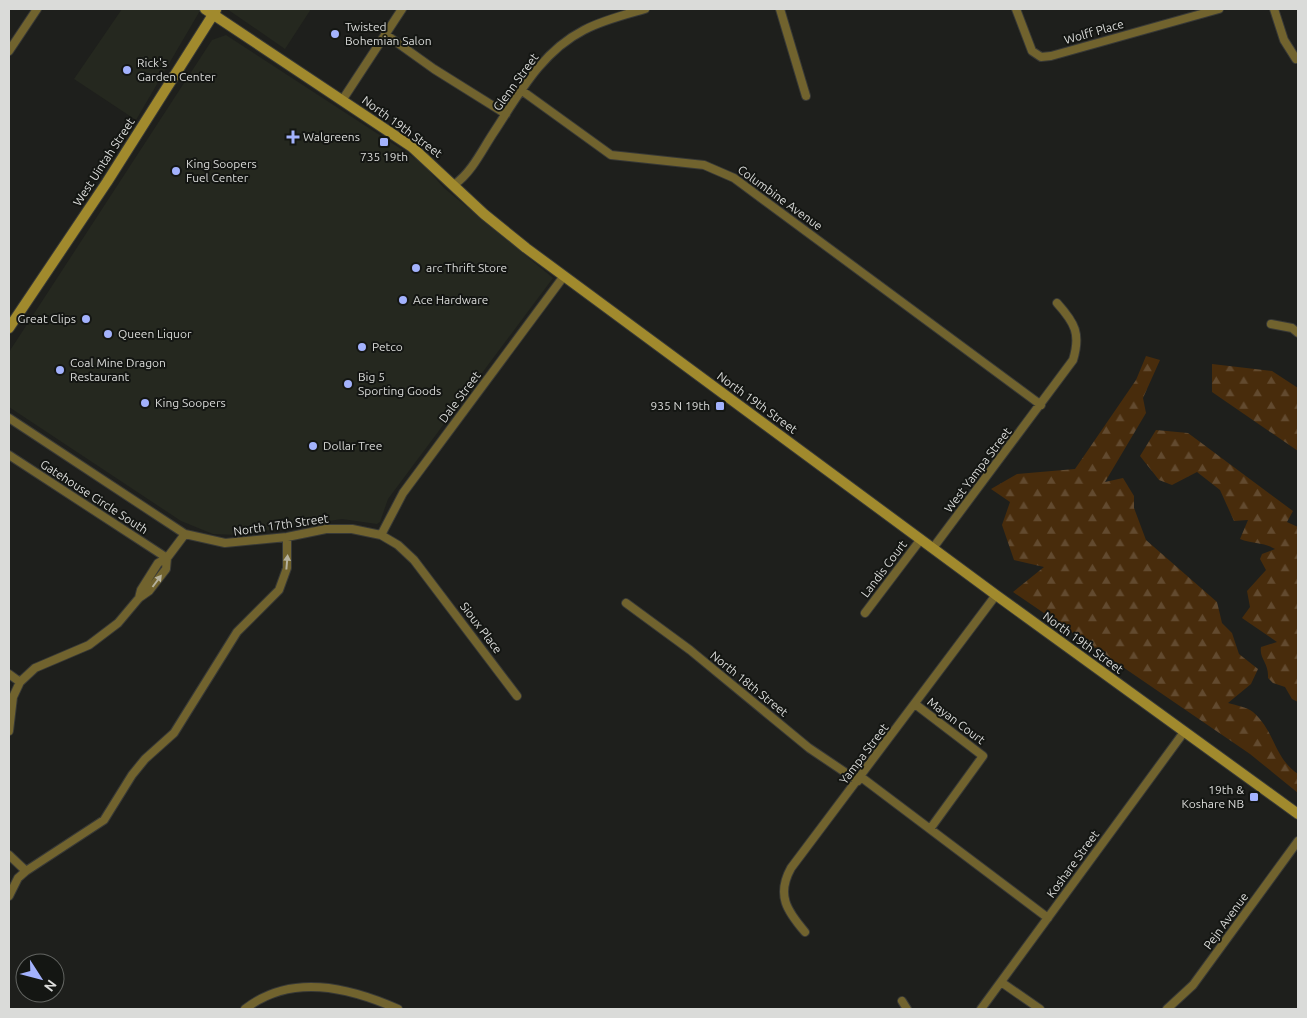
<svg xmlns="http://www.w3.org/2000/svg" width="1307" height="1018" font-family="Ubuntu,sans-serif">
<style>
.built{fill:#25281f}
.forest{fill:url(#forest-firs)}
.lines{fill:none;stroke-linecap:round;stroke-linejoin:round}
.street-casing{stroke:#383936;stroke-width:10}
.secondary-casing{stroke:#383936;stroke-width:12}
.street{stroke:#71632e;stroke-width:8}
.secondary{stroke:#a18a2d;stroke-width:10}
.oneway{fill:#b5b19d}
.poi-dot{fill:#a3b2fd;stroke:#141613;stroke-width:2}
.labels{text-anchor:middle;stroke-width:4;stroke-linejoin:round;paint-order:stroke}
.poi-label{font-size:12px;fill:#dadbd9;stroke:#141613;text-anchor:start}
.street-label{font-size:12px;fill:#dadbd9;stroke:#141613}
</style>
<defs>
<pattern id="forest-firs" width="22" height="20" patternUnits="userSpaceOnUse" patternTransform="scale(1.25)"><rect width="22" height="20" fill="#482c0c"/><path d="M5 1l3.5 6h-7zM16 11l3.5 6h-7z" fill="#624a2f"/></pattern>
</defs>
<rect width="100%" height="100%" fill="#1e1f1c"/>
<path class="built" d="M 122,9 L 201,9 L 136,120 L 74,79 Z
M 227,9 L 311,9 L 285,49 Z
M 226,35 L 421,162 L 444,188 L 553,278 L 388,499 L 380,522 L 377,524 L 342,519 L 237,535 L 213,534 L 181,521 L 9,407 L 9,352 L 212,40 Z"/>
<path class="forest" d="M 1146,356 L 1160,360 L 1143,398 L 1146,413 L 1105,482 L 1123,478 L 1134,496 L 1134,508 L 1146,540 L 1217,602 L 1222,623 L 1232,633 L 1239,654 L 1258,669 L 1251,684 L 1228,703 C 1235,705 1247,707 1253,712 C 1275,731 1274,758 1298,774 L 1298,793 L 1250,754 L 1013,592 L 1044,567 L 1014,560 L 1002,525 L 1010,502 L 991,489 L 1017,474 L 1075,469 L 1136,380 Z
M 1212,364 L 1272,371 L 1298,388 L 1298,451 L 1212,392 Z
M 1156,430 L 1188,433 L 1293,511 L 1287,522 L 1298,527 L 1298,702 L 1292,699 L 1285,687 L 1273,683 L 1268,678 C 1269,663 1259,659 1261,647 L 1277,642 L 1242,618 L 1250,607 L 1247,591 L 1266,570 L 1260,559 L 1262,554 L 1275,549 C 1264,542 1252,544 1240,539 L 1248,520 L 1234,521 L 1220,490 L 1197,472 L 1172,485 L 1159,480 L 1140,456 Z"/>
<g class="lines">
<g class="street-casing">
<path id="street" d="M 780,9 L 806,96
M 1016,9 L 1032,51 L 1041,57 L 1051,56 L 1219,9
M 1274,9 L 1284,40 L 1296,59
M 385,34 L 434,69 L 506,114
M 9,51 L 37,9
M 521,90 L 611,155 L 704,165 L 734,178 L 1041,405
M 343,99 L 402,9
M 455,184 C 472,172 482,150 494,132 C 519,94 541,52 584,30 C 603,20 624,15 645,9
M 1271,324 L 1292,328 L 1298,333
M 9,418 L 185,534 L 225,543 L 287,537 L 326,529 L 352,529 L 381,535 L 398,545 L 414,560 L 517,696
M 9,455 L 167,558
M 381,535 L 403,493 L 564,276
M 933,548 L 1073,360 C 1081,334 1075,323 1057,303
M 139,598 L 141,590 L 158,563 L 167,558 L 185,534
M 626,603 L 690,650 L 809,748 L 858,781
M 865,613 L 921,539
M 9,674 L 20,682
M 915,704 L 983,756 L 930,829
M 9,731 L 13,697 L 20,682 L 35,668 L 89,645 L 118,623 L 139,598 L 149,591 L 166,569 L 167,558
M 861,777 L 1048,918
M 9,855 L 26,871 L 104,820 L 132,775 L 145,759 L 174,733 L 237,632 L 279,590 L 287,568 L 287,537
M 9,896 L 18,878 L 26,871
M 805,932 C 787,911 776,895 791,868 L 996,595
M 1001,982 L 1040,1009
M 902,1001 L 907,1009
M 245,1009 C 291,973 348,987 398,1009
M 981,1009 L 1184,732
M 1167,1009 L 1193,985 L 1298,841"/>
</g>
<g class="secondary-casing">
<path id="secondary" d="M 205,9 L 412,147 L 484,214 L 526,248 L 996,595 L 1298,814
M 9,328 L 107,182 L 216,10"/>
</g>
<use href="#street" class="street"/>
<use href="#secondary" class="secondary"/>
</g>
<defs><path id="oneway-solid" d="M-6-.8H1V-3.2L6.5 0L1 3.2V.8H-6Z" transform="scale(1.25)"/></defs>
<g class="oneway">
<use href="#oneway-solid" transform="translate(287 562) rotate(-85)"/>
<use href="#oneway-solid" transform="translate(157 581) rotate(-53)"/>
</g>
<g class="poi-dot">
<circle cx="335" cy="34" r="5"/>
<circle cx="127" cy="70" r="5"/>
<path d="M290.5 129.5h5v5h5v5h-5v5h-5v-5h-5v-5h5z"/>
<rect x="379" y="137" width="10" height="10" rx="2.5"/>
<circle cx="176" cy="171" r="5"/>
<circle cx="416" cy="268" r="5"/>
<circle cx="403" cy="300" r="5"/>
<circle cx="86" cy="319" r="5"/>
<circle cx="108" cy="334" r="5"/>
<circle cx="362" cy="347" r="5"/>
<circle cx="60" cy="370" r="5"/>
<circle cx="348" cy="384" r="5"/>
<circle cx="145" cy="403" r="5"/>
<rect x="715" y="401" width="10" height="10" rx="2.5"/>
<circle cx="313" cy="446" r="5"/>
<rect x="1249" y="792" width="10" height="10" rx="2.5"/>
</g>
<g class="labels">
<g class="poi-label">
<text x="345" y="31">Twisted<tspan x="345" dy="14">Bohemian Salon</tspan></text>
<text x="137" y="67">Rick's<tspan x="137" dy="14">Garden Center</tspan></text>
<text x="303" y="141">Walgreens</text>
<text x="384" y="161" text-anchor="middle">735 19th</text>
<text x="186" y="168">King Soopers<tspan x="186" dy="14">Fuel Center</tspan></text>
<text x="426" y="272">arc Thrift Store</text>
<text x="413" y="304">Ace Hardware</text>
<text x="76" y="323" text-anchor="end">Great Clips</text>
<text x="118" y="338">Queen Liquor</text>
<text x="372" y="351">Petco</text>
<text x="70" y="367">Coal Mine Dragon<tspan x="70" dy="14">Restaurant</tspan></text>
<text x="358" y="381">Big 5<tspan x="358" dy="14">Sporting Goods</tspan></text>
<text x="155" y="407">King Soopers</text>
<text x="710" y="410" text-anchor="end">935 N 19th</text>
<text x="323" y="450">Dollar Tree</text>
<text x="1244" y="794" text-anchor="end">19th &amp;<tspan x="1244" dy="14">Koshare NB</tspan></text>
</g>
<g class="street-label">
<text transform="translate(1094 32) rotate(-16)" y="4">Wolff Place</text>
<text transform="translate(516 82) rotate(-54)" y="4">Glenn Street</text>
<text transform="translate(402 127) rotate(36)" y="4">North 19th Street</text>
<text transform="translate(104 162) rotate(-57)" y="4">West Uintah Street</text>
<text transform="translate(780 198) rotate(36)" y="4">Columbine Avenue</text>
<text transform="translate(460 397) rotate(-53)" y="4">Dale Street</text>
<text transform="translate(757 403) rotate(36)" y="4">North 19th Street</text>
<text transform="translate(978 470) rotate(-53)" y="4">West Yampa Street</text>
<text transform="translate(94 497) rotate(33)" y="4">Gatehouse Circle South</text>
<text transform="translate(281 525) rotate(-8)" y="4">North 17th Street</text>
<text transform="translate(884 569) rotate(-53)" y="4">Landis Court</text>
<text transform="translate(481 628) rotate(53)" y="4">Sioux Place</text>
<text transform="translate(1083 643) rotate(36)" y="4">North 19th Street</text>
<text transform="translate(749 684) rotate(39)" y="4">North 18th Street</text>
<text transform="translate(956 721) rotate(37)" y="4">Mayan Court</text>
<text transform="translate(864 754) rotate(-53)" y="4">Yampa Street</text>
<text transform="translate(1073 864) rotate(-54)" y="4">Koshare Street</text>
<text transform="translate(1226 921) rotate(-54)" y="4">Pejn Avenue</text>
</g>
</g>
<rect width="1307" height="1018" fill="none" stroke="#dadbd9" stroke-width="20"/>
<g transform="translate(40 978) rotate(126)"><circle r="24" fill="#141613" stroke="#636562"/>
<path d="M0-4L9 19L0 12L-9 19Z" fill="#a3b2fd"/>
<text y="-8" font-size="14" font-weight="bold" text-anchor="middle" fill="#dadbd9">N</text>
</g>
</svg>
